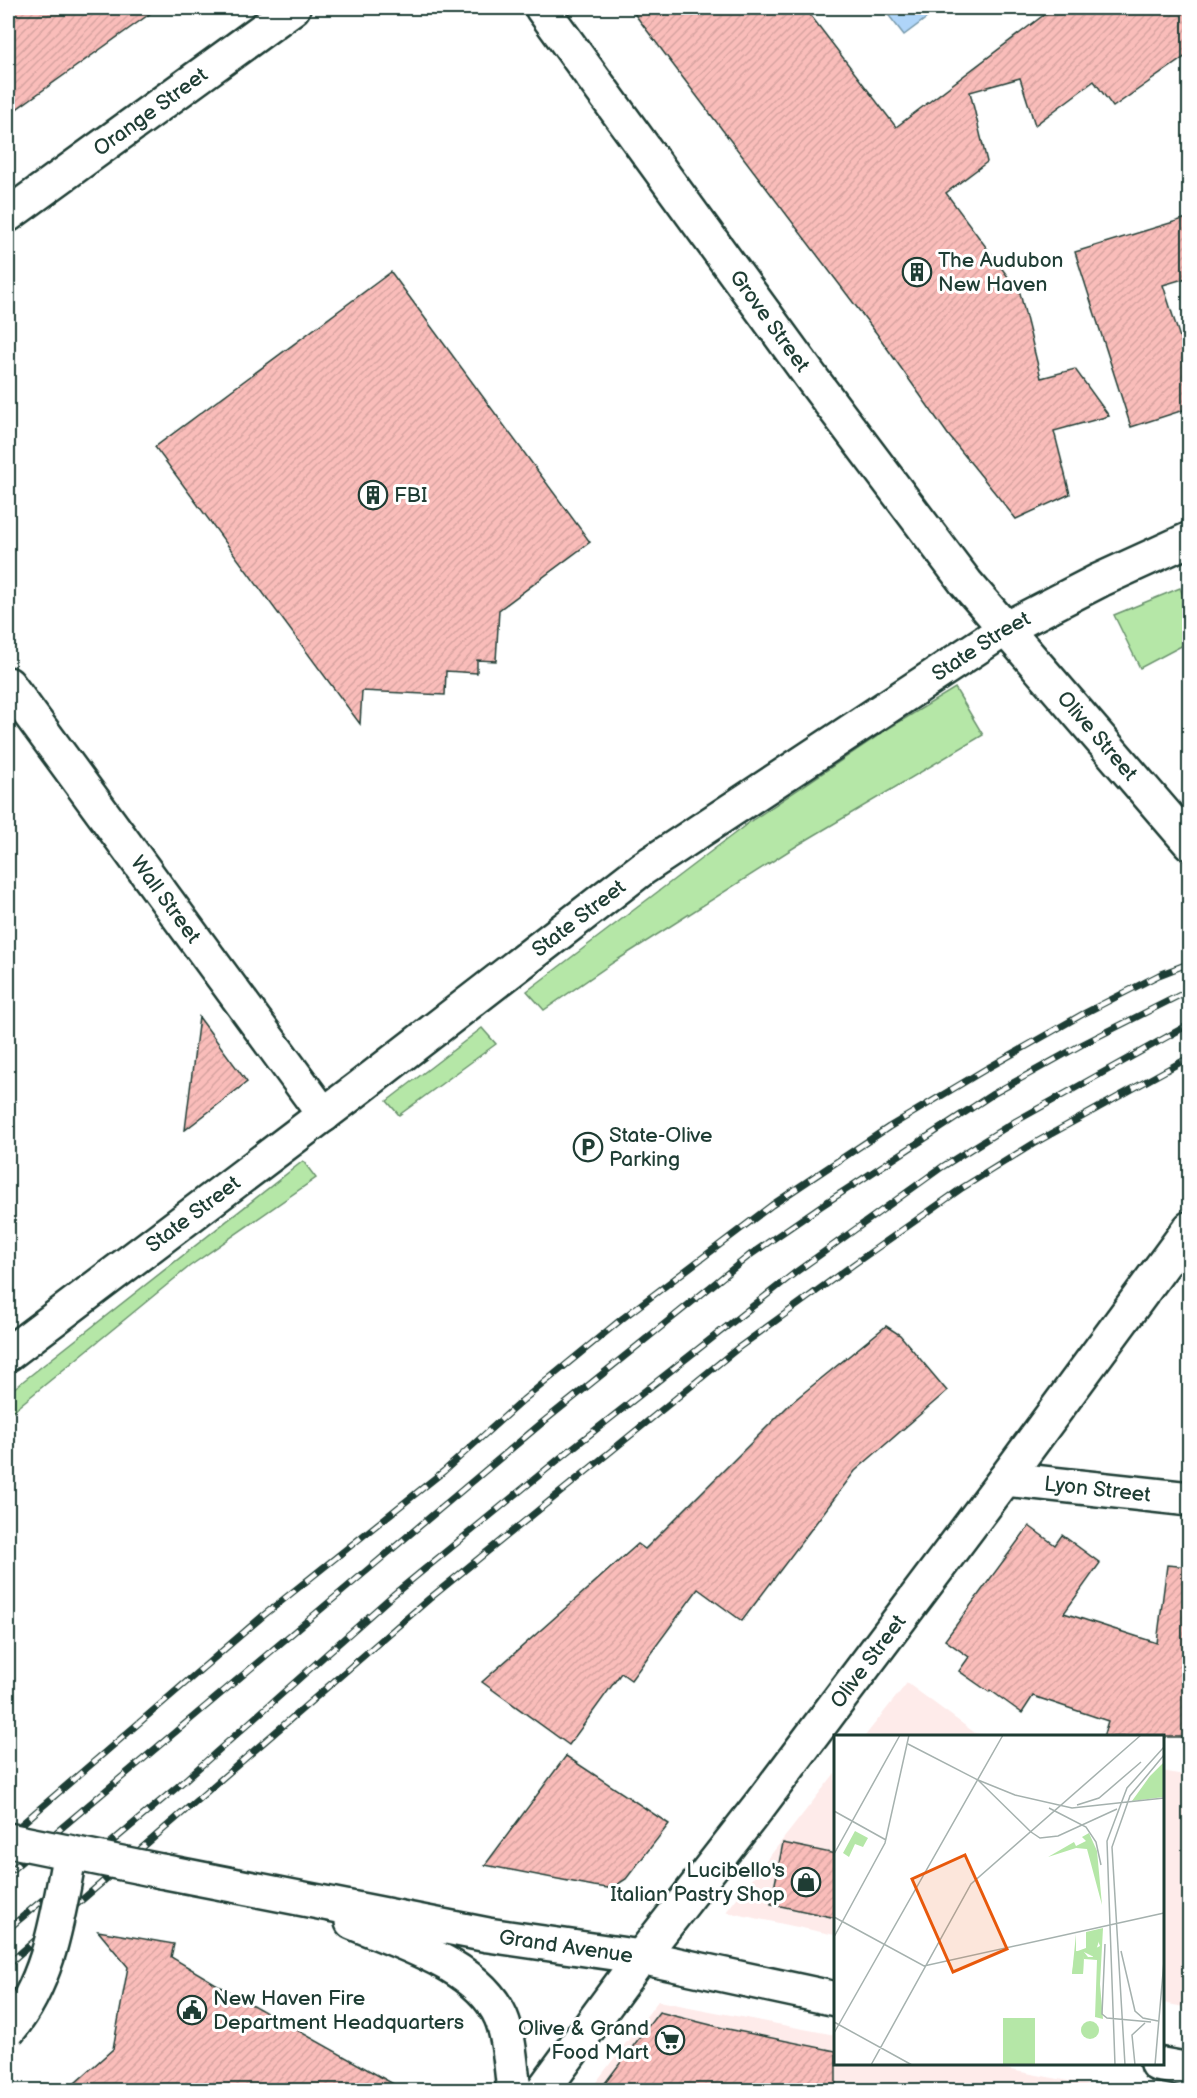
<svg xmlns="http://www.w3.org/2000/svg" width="1197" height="2098" font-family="'Balsamiq Sans',sans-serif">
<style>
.built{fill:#feebea}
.garden{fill:#b5e7a7;stroke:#6a926e;stroke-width:1.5}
.water{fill:#afd5f9;stroke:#7598aa;stroke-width:1.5}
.building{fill:url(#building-hatch);stroke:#1f3d34;stroke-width:1.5}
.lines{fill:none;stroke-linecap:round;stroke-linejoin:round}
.street-casing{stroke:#1f3d34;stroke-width:38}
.secondary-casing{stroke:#1f3d34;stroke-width:38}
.primary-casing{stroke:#1f3d34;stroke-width:38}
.street{stroke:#fff;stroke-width:33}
.secondary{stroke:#fff;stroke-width:33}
.primary{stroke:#fff;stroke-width:33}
.rail-casing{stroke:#1f3d34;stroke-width:7}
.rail{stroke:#fff;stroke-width:4.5;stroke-dasharray:14;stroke-linecap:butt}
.street-bridge-casing{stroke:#1f3d34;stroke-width:38;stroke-linecap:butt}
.secondary-bridge-casing{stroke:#1f3d34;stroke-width:38;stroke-linecap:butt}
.street-bridge{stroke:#fff;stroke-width:33}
.secondary-bridge{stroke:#fff;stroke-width:33}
.labels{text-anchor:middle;stroke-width:6;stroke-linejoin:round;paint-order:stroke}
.street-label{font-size:21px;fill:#1f3d34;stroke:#fff}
.poi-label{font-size:21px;fill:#1f3d34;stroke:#fff;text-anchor:start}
.inset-road{fill:none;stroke:#a5b1ae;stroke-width:1.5}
.view{fill:#e8590c;fill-opacity:0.15;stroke:#e8590c;stroke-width:3}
.inset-edge{fill:none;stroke:#1f3d34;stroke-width:3}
</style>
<defs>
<pattern id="building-hatch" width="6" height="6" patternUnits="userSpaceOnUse" patternTransform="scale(1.5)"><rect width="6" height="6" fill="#fabdba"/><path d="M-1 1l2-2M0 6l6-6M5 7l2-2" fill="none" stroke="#d6a3a0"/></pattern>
</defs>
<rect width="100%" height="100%" fill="#fff"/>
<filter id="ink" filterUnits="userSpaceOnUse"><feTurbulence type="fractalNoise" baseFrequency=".0167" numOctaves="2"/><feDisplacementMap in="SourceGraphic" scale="12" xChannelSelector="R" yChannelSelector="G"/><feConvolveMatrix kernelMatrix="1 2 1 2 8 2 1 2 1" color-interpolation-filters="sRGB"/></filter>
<g filter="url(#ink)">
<path class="built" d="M 907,1683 L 975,1733 L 993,1736 L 865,1736 Z
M 1162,1771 L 1189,1776 L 1189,2008 L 1163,2003 Z
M 835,1773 L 835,1935 L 726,1912 Z
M 658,2001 L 835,2035 L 836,2064 L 979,2064 L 1117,2090 L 590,2090 Z"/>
<path class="garden" d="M 1180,588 L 1189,609 L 1189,642 L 1140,668 L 1114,615 Z
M 955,688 L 983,735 L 798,845 L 614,962 L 544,1010 L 527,991 L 751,821 L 891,727 Z
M 482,1028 L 496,1044 L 399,1115 L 387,1101 Z
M 303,1161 L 316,1178 L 190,1266 L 8,1415 L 8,1393 Z"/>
<path class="water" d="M 883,8 L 940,8 L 904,35 Z"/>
<path class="building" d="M 8,8 L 158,8 L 8,115 Z
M 630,8 L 805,8 L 896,127 L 1053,8 L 1190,8 L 1190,53 L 1113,107 L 1094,81 L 1035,125 L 1020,78 L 970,92 L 987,162 L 946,193 L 1020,293 L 1041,378 L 1075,369 L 1109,416 L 1054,431 L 1070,494 L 1016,519 L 949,436 L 877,334 Z
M 1190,217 L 1190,277 L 1163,285 L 1190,369 L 1190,408 L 1131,427 L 1075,252 Z
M 391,272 L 590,542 L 499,610 L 496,661 L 477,660 L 477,673 L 446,671 L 445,695 L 362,691 L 360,724 L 155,447 Z
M 199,1017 L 247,1082 L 185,1130 Z
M 886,1326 L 900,1335 L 947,1391 L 855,1471 L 742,1621 L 698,1589 L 631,1680 L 621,1673 L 569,1745 L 482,1682 L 638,1544 L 645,1549 L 791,1403 Z
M 1029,1526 L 1055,1545 L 1062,1535 L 1100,1563 L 1064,1613 L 1157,1643 L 1167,1565 L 1190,1567 L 1190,1737 L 1103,1737 L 1108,1721 L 1033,1696 L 1022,1713 L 990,1690 L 989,1692 L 959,1671 L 969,1657 L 945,1640 Z
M 566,1756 L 669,1824 L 626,1879 L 618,1884 L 608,1888 L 594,1886 L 485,1865 Z
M 783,1843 L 836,1854 L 836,1918 L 771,1904 Z
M 98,1931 L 174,1944 L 171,1957 L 231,1993 L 406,2091 L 66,2091 L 113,2049 L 128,1967 Z
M 659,2012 L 723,2028 L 836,2051 L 836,2091 L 599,2091 Z"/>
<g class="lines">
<g class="street-casing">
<g id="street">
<path id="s1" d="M 8,684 L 324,1115"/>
<path id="s2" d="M 1005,1479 L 1190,1499"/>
</g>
</g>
<g class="secondary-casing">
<g id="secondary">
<path id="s3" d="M 542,8 L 813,380 L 966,583 L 1190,843"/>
<path id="s4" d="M 8,215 L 293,8"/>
<path id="s5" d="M 161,1871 L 488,1935 L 641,1957 L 836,1999"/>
<path d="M 352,1922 C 401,1943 478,1965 501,2017 C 510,2038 511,2068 514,2090"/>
<path d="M 1157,2064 L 1190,2070"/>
<path id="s6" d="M 543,2090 L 641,1957 L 759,1806 L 1005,1479 L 1190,1228"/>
</g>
</g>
<g class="primary-casing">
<g id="primary">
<path id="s7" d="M 8,1354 L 359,1088 L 642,869 L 1005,629 L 1100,580 L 1190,539"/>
</g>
</g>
<use href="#street" class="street"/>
<use href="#secondary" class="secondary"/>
<use href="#primary" class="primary"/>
<g class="rail-casing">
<path id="rail" d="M 8,1836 L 264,1615 L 444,1471 L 523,1400 L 623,1318 L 772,1205 L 889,1127 L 986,1069 L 1083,1014 L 1159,975 L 1190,963
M 8,1873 L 543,1422 L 750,1255 L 821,1206 L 993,1094 L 1081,1045 L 1190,990
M 8,1929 L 176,1788 L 393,1595 L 570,1450 L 796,1272 L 942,1167 L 1016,1121 L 1190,1024
M 8,1964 L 429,1599 L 738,1348 L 854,1264 L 962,1188 L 1033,1144 L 1190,1057"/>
</g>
<use href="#rail" class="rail"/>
<g class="street-bridge-casing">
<path id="street-bridge" d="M 8,2031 C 50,1981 58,1915 70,1852"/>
</g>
<g class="secondary-bridge-casing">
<path id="secondary-bridge" d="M 8,1840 L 161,1871"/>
</g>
<use href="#street-bridge" class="street-bridge"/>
<use href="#secondary-bridge" class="secondary-bridge"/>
</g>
</g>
<defs>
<g id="building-ring" transform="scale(1.5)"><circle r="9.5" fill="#fff" stroke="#1f3d34" stroke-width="1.5"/><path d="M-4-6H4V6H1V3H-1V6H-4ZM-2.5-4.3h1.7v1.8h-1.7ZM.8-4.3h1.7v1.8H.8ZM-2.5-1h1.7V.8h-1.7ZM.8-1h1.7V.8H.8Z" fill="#1f3d34"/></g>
<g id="parking-ring" transform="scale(1.5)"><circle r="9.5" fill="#fff" stroke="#1f3d34" stroke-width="1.5"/><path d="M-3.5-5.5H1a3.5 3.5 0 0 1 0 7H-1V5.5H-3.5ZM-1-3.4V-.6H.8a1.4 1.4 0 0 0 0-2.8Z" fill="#1f3d34"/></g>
<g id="shop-ring" transform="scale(1.5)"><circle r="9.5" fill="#fff" stroke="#1f3d34" stroke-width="1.5"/><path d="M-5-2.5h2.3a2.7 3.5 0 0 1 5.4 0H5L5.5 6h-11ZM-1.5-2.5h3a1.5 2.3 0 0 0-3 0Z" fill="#1f3d34"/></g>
<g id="civic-ring" transform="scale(1.5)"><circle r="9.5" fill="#fff" stroke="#1f3d34" stroke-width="1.5"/><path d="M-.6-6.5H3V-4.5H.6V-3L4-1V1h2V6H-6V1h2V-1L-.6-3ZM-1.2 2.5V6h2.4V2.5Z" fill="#1f3d34"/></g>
<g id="supermarket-ring" transform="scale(1.5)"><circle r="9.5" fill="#fff" stroke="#1f3d34" stroke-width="1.5"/><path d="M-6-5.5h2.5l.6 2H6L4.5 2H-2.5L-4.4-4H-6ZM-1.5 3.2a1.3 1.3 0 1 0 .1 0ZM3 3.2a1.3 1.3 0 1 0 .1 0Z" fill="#1f3d34"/></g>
</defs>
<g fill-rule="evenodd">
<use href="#building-ring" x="917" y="272"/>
<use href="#building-ring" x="373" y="495"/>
<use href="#parking-ring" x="588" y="1147"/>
<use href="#shop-ring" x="806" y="1882"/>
<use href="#civic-ring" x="192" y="2010"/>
<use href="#supermarket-ring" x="670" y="2040"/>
</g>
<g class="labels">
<g class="street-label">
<text dy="7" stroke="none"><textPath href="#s4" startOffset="176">Orange Street</textPath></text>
<text dy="7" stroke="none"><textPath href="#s3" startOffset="387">Grove Street</textPath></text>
<text dy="7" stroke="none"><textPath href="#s7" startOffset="1204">State Street</textPath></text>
<text dy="7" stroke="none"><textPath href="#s3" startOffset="916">Olive Street</textPath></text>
<text dy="7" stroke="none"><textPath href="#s1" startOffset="267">Wall Street</textPath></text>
<text dy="7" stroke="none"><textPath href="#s7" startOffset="718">State Street</textPath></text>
<text dy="7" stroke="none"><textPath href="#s7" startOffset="232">State Street</textPath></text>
<text dy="7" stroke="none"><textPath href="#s2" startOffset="93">Lyon Street</textPath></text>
<text dy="7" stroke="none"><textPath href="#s6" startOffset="538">Olive Street</textPath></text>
<text dy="7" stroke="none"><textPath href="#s5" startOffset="412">Grand Avenue</textPath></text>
</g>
<g class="poi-label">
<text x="938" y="267">The Audubon<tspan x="938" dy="24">New Haven</tspan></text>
<text x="394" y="502">FBI</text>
<text x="609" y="1142">State-Olive<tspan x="609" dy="24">Parking</tspan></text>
<text x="785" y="1877" text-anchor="end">Lucibello's<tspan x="785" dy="24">Italian Pastry Shop</tspan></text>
<text x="213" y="2005">New Haven Fire<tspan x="213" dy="24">Department Headquarters</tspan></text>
<text x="649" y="2035" text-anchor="end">Olive &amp; Grand<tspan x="649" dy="24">Food Mart</tspan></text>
</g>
</g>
<g transform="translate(834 1735)">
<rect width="330" height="330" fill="#fff"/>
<path d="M 330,27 L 330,62 L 298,66 L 316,41 ZM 269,193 L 260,222 L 250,217 L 249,239 L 238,239 L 241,217 L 252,213 L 252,197 Z" fill="#b5e7a7"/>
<path d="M 255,98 L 263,116 L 268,170 L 253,114 L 242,113 L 214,122 L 240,107 L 242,111 L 252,106 L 248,102 ZM 269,193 L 266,249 L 269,284 L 261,282 L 263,225 L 250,224 L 250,217 L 254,222 L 259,222 L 260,214 L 266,211 L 262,200 ZM 169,283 L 201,283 L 201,330 L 169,330 Z" fill="#b5e7a7"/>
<path d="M 21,96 L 34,103 L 29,112 L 21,109 L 15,122 L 9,118 ZM 242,199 L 242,216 L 250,217 L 249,239 L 238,239 Z" fill="#b5e7a7"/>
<path d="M247 295a9 9 0 1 1 18 0a9 9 0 1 1-18 0Z" fill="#b5e7a7"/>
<path class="inset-road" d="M 74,9 L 144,45 L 197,97M 144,45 L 181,60 L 238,73 L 330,63M 243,70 L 265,63 L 307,27M 215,73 L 252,92 L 262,107 L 267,130M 0,76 L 52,105M 197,97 L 206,103 L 224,101 L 283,74M 0,119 L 66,0M 0,182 L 90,231 L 330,178M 0,202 L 51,108 L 75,0M 271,209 L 268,279 L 273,283 L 317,287M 287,216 L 301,276 L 309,283 L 324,286M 0,287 L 78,330M 0,298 L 169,0M 37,330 L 137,149 L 307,0M 281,330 L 273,106 L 293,53 L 330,12M 291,330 L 278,112 L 296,61 L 330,20M 301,330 L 298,300 L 311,288M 321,330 L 330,226"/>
<path class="view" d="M 131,120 L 173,214 L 119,237 L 78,144 Z"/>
<rect width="330" height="330" class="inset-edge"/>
</g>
<rect width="1197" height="2098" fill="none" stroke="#fff" stroke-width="30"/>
<rect x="15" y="15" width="1167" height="2068" fill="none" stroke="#1f3d34" stroke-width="2" filter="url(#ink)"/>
</svg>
